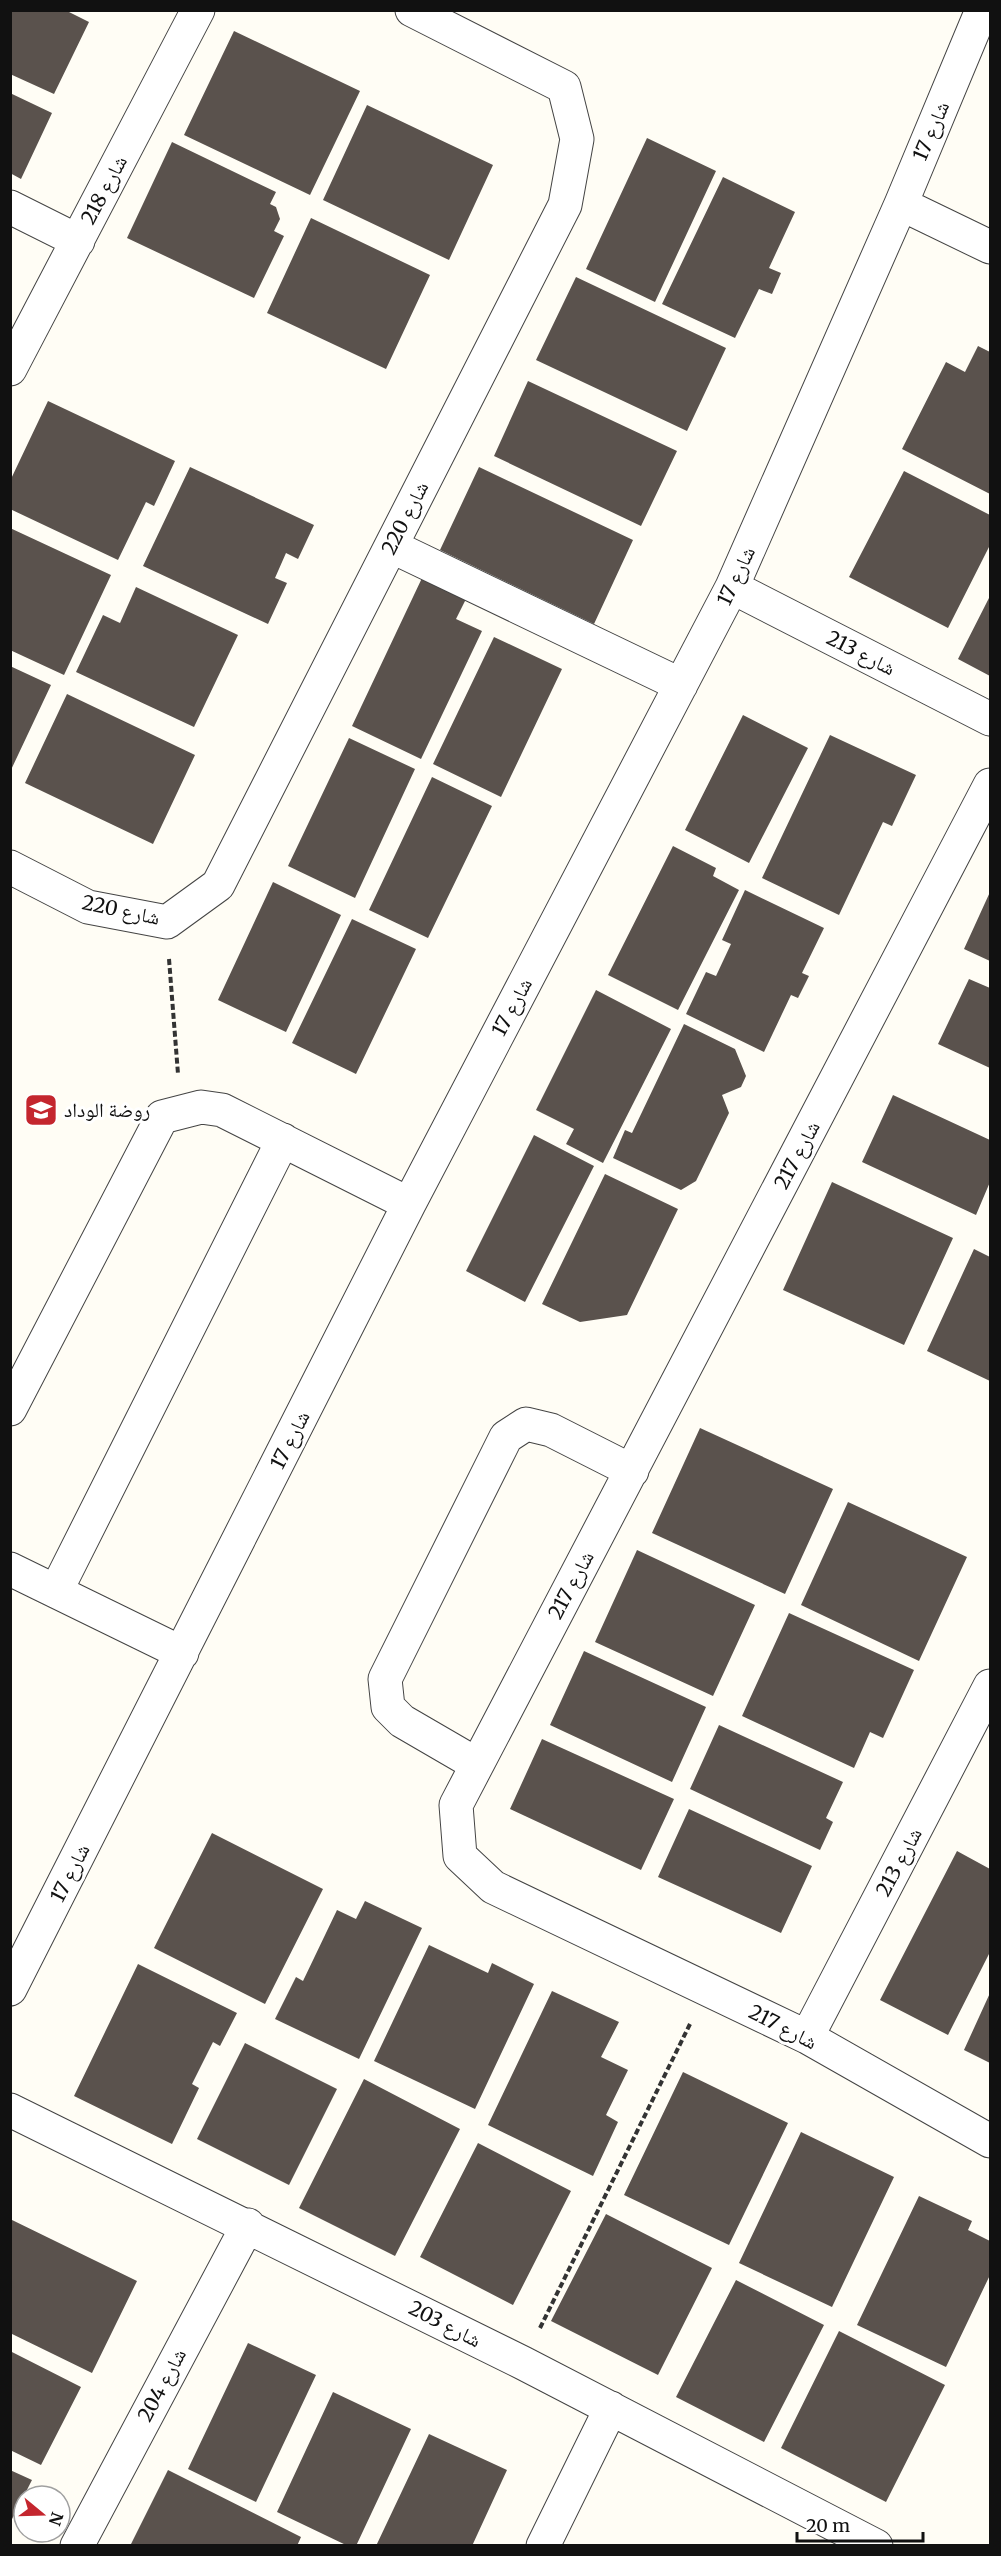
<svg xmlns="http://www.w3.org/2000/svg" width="1001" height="2556" font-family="Merriweather,'Noto Naskh Arabic',serif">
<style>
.building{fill:#5a524d}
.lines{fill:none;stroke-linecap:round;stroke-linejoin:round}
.minor-casing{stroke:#444;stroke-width:35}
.path{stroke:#333;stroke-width:4;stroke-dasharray:6 3;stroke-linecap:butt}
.minor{stroke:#fff;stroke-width:33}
.labels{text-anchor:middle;stroke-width:6;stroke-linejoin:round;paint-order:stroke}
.street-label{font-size:20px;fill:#111;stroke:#fff}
.poi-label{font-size:20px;fill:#111;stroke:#fff;text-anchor:start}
</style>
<rect width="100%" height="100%" fill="#fffdf5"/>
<path class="building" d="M 10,10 L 65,10 L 89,22 L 54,94 L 10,74 Z
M 234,31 L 360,91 L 310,195 L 184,135 Z
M 10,93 L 52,113 L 21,179 L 10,173 Z
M 367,105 L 493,165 L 449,260 L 323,200 Z
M 647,138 L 716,171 L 655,302 L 586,269 Z
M 172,142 L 276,192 L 270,204 L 276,207 L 280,219 L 274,231 L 284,236 L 254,298 L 127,238 Z
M 723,177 L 795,212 L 769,268 L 781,273 L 772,294 L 759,289 L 735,338 L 662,304 Z
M 311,218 L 430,275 L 386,369 L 267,313 Z
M 576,277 L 726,348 L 687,431 L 536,360 Z
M 978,346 L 990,352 L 990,494 L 902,449 L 946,362 L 965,372 Z
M 528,381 L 677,451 L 641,526 L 494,456 Z
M 48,401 L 175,461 L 154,506 L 146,502 L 118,560 L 10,509 L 10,481 Z
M 190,467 L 314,525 L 298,559 L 286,553 L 275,578 L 287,583 L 268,624 L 143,566 Z
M 479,467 L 633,540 L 594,624 L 440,550 Z
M 904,471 L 990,515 L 990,545 L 948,628 L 849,577 Z
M 10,528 L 111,575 L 64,675 L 10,650 Z
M 422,578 L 466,599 L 456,619 L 482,631 L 421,759 L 352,726 Z
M 136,587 L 238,635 L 194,727 L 76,672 L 103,615 L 120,623 Z
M 990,596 L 990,676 L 958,659 Z
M 494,637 L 562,669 L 501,797 L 433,764 Z
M 10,666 L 51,685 L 10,772 Z
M 67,694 L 195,755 L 153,844 L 25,783 Z
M 743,715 L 808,748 L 749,863 L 685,830 Z
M 830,735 L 916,775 L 892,826 L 883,822 L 839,915 L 762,878 Z
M 349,738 L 415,769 L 355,898 L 288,866 Z
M 432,777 L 492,806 L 428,938 L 369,910 Z
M 673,846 L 716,868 L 713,876 L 739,890 L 678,1010 L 608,975 Z
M 273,882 L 341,915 L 286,1032 L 218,1000 Z
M 745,890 L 824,928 L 802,973 L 809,976 L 798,998 L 791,995 L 764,1052 L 686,1014 L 706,972 L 716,976 L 731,944 L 722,940 Z
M 990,892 L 990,961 L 964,949 Z
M 352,919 L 416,949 L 356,1074 L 292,1043 Z
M 969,979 L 990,988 L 990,1068 L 938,1044 Z
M 596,990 L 671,1029 L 603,1163 L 566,1144 L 574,1129 L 536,1110 Z
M 684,1024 L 735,1049 L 746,1076 L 741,1087 L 722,1095 L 729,1113 L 696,1181 L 681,1190 L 613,1158 L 625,1130 L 632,1133 Z
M 893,1095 L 990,1140 L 990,1182 L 976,1215 L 862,1162 Z
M 534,1135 L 594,1166 L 525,1302 L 466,1271 Z
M 605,1174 L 678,1209 L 627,1315 L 580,1322 L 542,1304 Z
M 832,1182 L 953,1238 L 904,1345 L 783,1290 Z
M 974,1249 L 990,1257 L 990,1381 L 927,1351 Z
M 700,1428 L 833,1489 L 785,1594 L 652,1533 Z
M 848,1502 L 967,1557 L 919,1661 L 801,1605 Z
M 637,1550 L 755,1605 L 713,1696 L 595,1642 Z
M 789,1613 L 914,1670 L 883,1738 L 870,1732 L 854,1768 L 742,1716 Z
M 584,1651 L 706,1707 L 672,1782 L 550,1725 Z
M 719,1725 L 843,1782 L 826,1818 L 833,1822 L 820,1850 L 690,1789 Z
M 542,1739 L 674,1799 L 641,1870 L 510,1809 Z
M 689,1809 L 812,1866 L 781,1933 L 658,1877 Z
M 212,1833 L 323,1889 L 265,2004 L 154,1948 Z
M 957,1851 L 990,1869 L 990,1952 L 948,2035 L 880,2000 Z
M 365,1901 L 422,1928 L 359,2059 L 275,2019 L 296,1977 L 303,1981 L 337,1910 L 356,1919 Z
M 429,1945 L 488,1973 L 492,1963 L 534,1984 L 475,2109 L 374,2061 Z
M 138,1964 L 237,2013 L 220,2046 L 213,2042 L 192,2084 L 199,2088 L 172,2144 L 74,2096 Z
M 552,1991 L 619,2022 L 601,2057 L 628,2070 L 606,2115 L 618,2122 L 593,2176 L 488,2125 Z
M 990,1993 L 990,2063 L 964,2050 Z
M 245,2043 L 337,2089 L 289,2185 L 197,2139 Z
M 683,2072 L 788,2123 L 729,2245 L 624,2195 Z
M 364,2079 L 460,2129 L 395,2256 L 299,2208 Z
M 801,2132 L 894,2177 L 832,2307 L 739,2263 Z
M 478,2143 L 571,2191 L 513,2305 L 420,2257 Z
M 919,2196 L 972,2221 L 968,2230 L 990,2241 L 990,2275 L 946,2367 L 857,2325 Z
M 606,2214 L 712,2268 L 658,2375 L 551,2321 Z
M 10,2219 L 137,2281 L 92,2373 L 10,2333 Z
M 736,2280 L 824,2325 L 764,2442 L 676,2397 Z
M 839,2331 L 945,2385 L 886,2502 L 781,2448 Z
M 248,2343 L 316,2375 L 256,2502 L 188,2469 Z
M 10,2351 L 81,2387 L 41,2465 L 10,2450 Z
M 333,2392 L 411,2429 L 356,2546 L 348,2546 L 277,2512 Z
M 429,2434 L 507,2470 L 472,2546 L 376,2546 Z
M 10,2470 L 32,2480 L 10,2523 Z
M 168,2470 L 301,2537 L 297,2546 L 130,2546 Z"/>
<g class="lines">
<g class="minor-casing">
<path id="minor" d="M 901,204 L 990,247
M 10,207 L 78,241
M 10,369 L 198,10
M 391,546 L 681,685
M 732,587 L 990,719
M 990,785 L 456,1805 L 460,1856 L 493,1887 L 807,2037 L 990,2141
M 10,867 L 88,907 L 167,922 L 218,885 L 565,205 L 577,139 L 564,87 L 412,10
M 10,1409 L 162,1117 L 201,1107 L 222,1110 L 409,1204
M 10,1569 L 182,1653
M 56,1591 L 283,1140
M 476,1764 L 402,1721 L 388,1707 L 385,1679 L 506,1437 L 526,1424 L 551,1430 L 632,1471
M 10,1989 L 409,1204 L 732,587 L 901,204 L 982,10
M 807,2037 L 990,1686
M 10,2110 L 523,2363 L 876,2546
M 77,2546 L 248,2225
M 543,2546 L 611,2408"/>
</g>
<path class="path" d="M 169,959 L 178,1074
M 540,2328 L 691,2022"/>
<use href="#minor" class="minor"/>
</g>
<defs>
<g id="school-square" transform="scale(1.725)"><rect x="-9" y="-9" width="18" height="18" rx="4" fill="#c4262e" stroke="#fff"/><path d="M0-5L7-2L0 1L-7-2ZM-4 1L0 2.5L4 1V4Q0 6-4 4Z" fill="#fff"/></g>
</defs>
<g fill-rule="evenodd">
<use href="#school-square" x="41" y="1110"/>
</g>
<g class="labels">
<g class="street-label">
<text transform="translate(931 131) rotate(-67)" y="7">شارع 17</text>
<text transform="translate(104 190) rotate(-62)" y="7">شارع 218</text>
<text transform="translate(405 518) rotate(-63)" y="7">شارع 220</text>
<text transform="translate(736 576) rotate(-65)" y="7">شارع 17</text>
<text transform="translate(861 653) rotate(27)" y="7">شارع 213</text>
<text transform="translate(121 910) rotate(12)" y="7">شارع 220</text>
<text transform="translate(512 1007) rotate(-62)" y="7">شارع 17</text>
<text transform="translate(797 1155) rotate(-62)" y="7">شارع 217</text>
<text transform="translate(290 1440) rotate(-63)" y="7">شارع 17</text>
<text transform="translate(571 1585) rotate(-62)" y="7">شارع 217</text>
<text transform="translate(899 1862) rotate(-62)" y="7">شارع 213</text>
<text transform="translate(70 1873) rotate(-63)" y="7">شارع 17</text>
<text transform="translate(783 2027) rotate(27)" y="7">شارع 217</text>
<text transform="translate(445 2324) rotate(27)" y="7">شارع 203</text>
<text transform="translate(162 2385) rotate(-62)" y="7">شارع 204</text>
</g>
<g class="poi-label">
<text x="64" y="1117">روضة الوداد</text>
</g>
</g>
<rect width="1001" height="2556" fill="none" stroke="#111111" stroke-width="24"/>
<g transform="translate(42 2514) rotate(109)"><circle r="28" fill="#ffffff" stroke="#a0a0a0" stroke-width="1.5"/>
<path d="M0-4.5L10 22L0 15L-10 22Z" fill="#c4262e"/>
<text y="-9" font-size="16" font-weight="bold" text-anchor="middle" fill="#111111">N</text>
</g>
<path d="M797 2532v9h126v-9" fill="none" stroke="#111111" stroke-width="3"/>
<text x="806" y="2532" font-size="18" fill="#111111" stroke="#ffffff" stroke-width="4.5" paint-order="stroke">20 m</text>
</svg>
